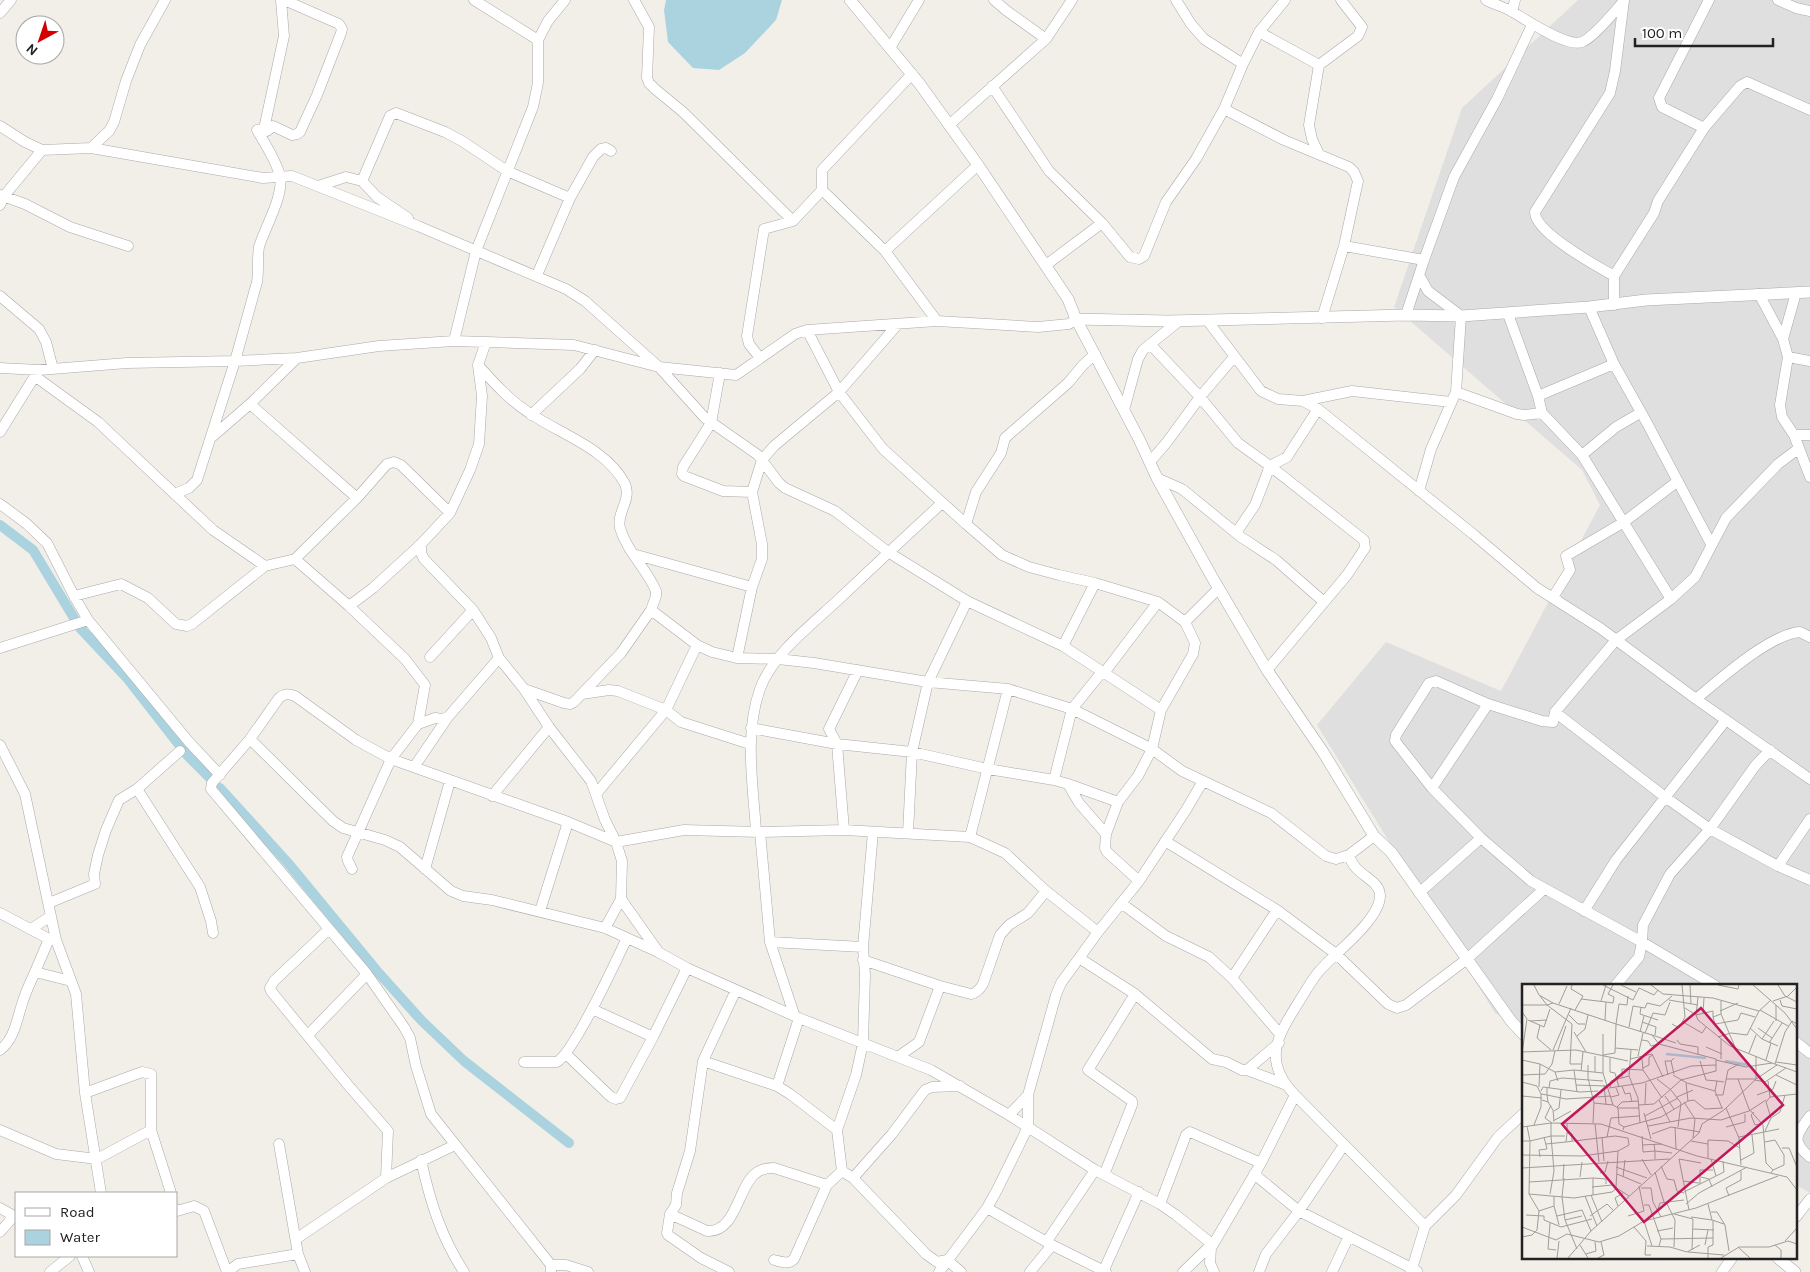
<svg xmlns="http://www.w3.org/2000/svg" width="1810" height="1272" font-family="Karla,sans-serif">
<style>
.residential{fill:#e0dfdf}
.water{fill:#aad3df}
.lines{fill:none;stroke-linecap:round;stroke-linejoin:round}
.canal{stroke:#aad3df;stroke-width:10}
.minor-casing{stroke:#a9a9a9;stroke-width:11}
.tertiary-casing{stroke:#a9a9a9;stroke-width:12}
.minor{stroke:#fff;stroke-width:10}
.tertiary{stroke:#fff;stroke-width:11}
.inset-river{fill:none;stroke:#aad3df;stroke-width:2.5}
.inset-road{fill:none;stroke:#9f9d99;stroke-width:1}
.view{fill:#c2185b;fill-opacity:0.15;stroke:#c2185b;stroke-width:2.5}
.inset-edge{fill:none;stroke:#222;stroke-width:2.5}
</style>
<rect width="100%" height="100%" fill="#f2efe9"/>
<path class="residential" d="M 1578,0 L 1810,0 L 1810,1193 L 1796,1185 L 1796,986 L 1524,986 L 1524,1029 L 1495,1013 L 1317,725 L 1386,642 L 1501,691 L 1600,505 L 1582,470 L 1394,307 L 1462,108 Z"/>
<path class="water" d="M 666,0 L 782,0 L 776,20 L 745,53 L 719,70 L 693,68 L 668,42 L 664,10 Z"/>
<g class="lines">
<path class="canal" d="M 0,525 L 33,550 L 80,628 L 127,678 L 187,755 L 210,778
M 220,788 L 288,863 L 377,971 L 422,1021 L 464,1061 L 569,1143"/>
<g class="minor-casing">
<path id="minor" d="M 474,0 L 538,40
M 634,0 L 649,27 L 647,78 L 649,83 L 655,89 L 683,112 L 793,221 L 822,190
M 994,0 L 1007,11 L 1046,39 L 1072,0
M 1176,0 L 1191,24 L 1204,39 L 1243,64
M 1486,0 C 1494,4 1503,7 1511,11 C 1525,19 1567,48 1582,42 C 1594,37 1614,12 1624,1
M 1778,0 L 1796,8 L 1810,11
M 1512,12 L 1515,0
M 0,13 L 11,0
M 1259,32 L 1319,65
M 890,48 L 919,0
M 912,74 L 822,170 L 822,190 L 885,251 L 937,321
M 992,86 L 1049,171 L 1102,223 L 1130,257 L 1139,259 L 1144,256 L 1166,202 L 1196,159 L 1224,109 L 1243,64 L 1259,32 L 1285,0
M 1224,109 L 1284,140 L 1349,167 L 1354,172 L 1358,181 L 1344,246 L 1322,318
M 949,125 L 1046,39
M 0,126 L 25,142 L 42,150
M 1704,128 L 1662,107 L 1659,98 L 1709,0
M 257,130 L 267,131 L 273,126 L 292,135 L 297,134 L 300,132 L 317,95 L 341,33 L 342,29 L 339,24 L 284,0
M 257,130 L 264,129 L 284,36 L 281,0
M 91,148 L 263,178 L 292,176 L 418,226 L 566,289 L 585,301 L 659,367 L 705,418 L 758,455 L 779,483 L 785,488 L 835,511 L 888,552 L 967,601 L 1063,646 L 1161,710
M 1319,154 L 1312,139 L 1309,125 L 1319,65 L 1358,36 L 1362,27 L 1341,0
M 362,181 L 377,197 L 408,218
M 318,186 L 346,177 L 362,181 L 390,116 L 396,113 L 445,132 L 462,141 L 507,171 L 570,198
M 0,195 L 25,204 L 70,227 L 128,246
M 0,205 L 4,196 L 42,150 L 91,148 L 109,131 L 114,122 L 126,81 L 140,45 L 165,0
M 1344,246 L 1424,260
M 885,251 L 978,165
M 1046,265 L 1102,223
M 537,275 L 570,198 L 593,157 L 601,149 L 606,148 L 611,151
M 1419,275 L 1428,291 L 1461,316 L 1456,392 L 1431,449 L 1419,491
M 1614,276 C 1597,266 1535,233 1535,212 L 1610,93 L 1615,71 L 1624,0
M 1759,294 L 1783,339 L 1788,357 L 1780,405 L 1782,417 L 1794,435 L 1810,477
M 0,296 L 39,329 L 46,342 L 53,369
M 1614,305 L 1614,276 L 1654,213 L 1658,201 L 1704,128 L 1740,86 L 1747,82 L 1810,110
M 1589,307 L 1614,364 L 1647,423 L 1711,544
M 1508,314 L 1538,396 L 1542,413 L 1582,455 L 1671,599
M 1406,315 L 1424,260 L 1454,177 L 1497,99 L 1532,25
M 1207,320 L 1261,391 L 1278,399 L 1303,401 L 1318,409 L 1473,534 L 1537,588 L 1600,628 L 1696,699 L 1810,779
M 807,330 L 839,392 L 883,449 L 966,524 L 1002,555 L 1029,567 L 1059,575 L 1095,583 L 1158,602 L 1185,622
M 1783,339 L 1796,293
M 454,341 L 476,251 L 533,107 L 538,83 L 538,40 L 548,21 L 565,0
M 1150,344 L 1200,397 L 1238,443 L 1270,466 L 1287,457 L 1318,409
M 1788,357 L 1810,361
M 760,358 L 749,344 L 747,336 L 764,229 L 793,221
M 478,365 C 494,383 510,401 531,414 C 562,435 607,449 625,484 C 632,500 616,513 620,528 C 627,552 647,569 656,591 L 656,596 L 651,610 L 697,645 L 712,652 L 737,658 L 778,659 L 814,663 L 928,682 L 1008,689 L 1072,709 L 1152,749 L 1182,771 L 1271,813 L 1326,856 L 1336,859 L 1349,855
M 0,368 L 39,370 L 127,363 L 235,361 L 297,358 L 379,346 L 454,341 L 574,345 L 659,367 L 736,375 L 795,334 L 807,330 L 937,321 L 1038,327 L 1069,324 L 1076,319
M 720,373 L 711,423 L 683,467 L 682,474 L 684,476 L 723,491 L 752,492
M 36,377 L 98,422 L 213,530 L 265,566
M 1456,392 L 1517,414 L 1524,415 L 1542,413
M 1538,396 L 1614,364
M 1303,401 L 1352,391 L 1451,402
M 250,404 L 357,498
M 1124,410 L 1138,359 L 1143,350 L 1179,321
M 531,415 L 580,369 L 595,350
M 0,432 L 38,371
M 1794,435 L 1810,435
M 213,436 L 250,404 L 297,358
M 1582,455 L 1616,427 L 1640,413
M 1150,462 L 1167,442 L 1200,397 L 1234,357
M 1157,478 L 1182,489 L 1241,537 L 1276,560 L 1324,602
M 174,494 L 189,488 L 197,480 L 235,361 L 257,282 C 259,271 257,258 259,247 C 265,227 284,196 280,176 C 276,160 265,144 257,130
M 0,504 L 27,524 L 47,543 L 74,596 L 88,620 L 189,742 L 220,775
M 966,524 L 976,492 L 1001,453 L 1005,438 L 1068,383 L 1083,365 L 1095,354
M 1236,533 L 1255,505 L 1270,466 L 1364,540 L 1365,548 L 1347,575 L 1267,670
M 421,544 L 421,553 L 424,559 L 473,610 L 491,638 L 499,658 L 524,689 L 549,727 L 591,781 L 605,820 L 616,842 L 622,861 L 621,899 L 657,950
M 633,554 L 752,587
M 295,559 L 349,606 L 373,588 L 421,544 L 450,513 L 470,470 L 479,444 L 482,396 L 478,365 L 486,342
M 74,596 L 121,584 L 148,598 L 176,624 L 187,626 L 192,624 L 265,566 L 295,559 L 357,498 L 387,464 L 394,462 L 401,465 L 450,513
M 1553,597 L 1570,570 L 1566,556 L 1624,522 L 1678,481
M 349,606 L 405,659 L 425,685 L 418,724 L 391,759 L 347,857 L 348,861 L 352,869
M 1063,646 L 1095,583
M 0,648 L 88,620
M 430,657 L 473,610
M 737,658 L 752,587 L 762,559 L 762,544 L 752,492 L 762,460 L 774,446 L 839,392 L 898,324
M 1104,673 L 1158,602
M 524,689 L 564,703 L 570,704 L 574,702 L 621,653 L 651,610
M 582,694 L 609,690 L 618,691 L 666,710 L 681,722 L 750,744
M 1696,699 C 1719,680 1770,634 1800,632 L 1810,637
M 1555,712 L 1616,640 L 1671,599 L 1695,577 L 1726,518 L 1778,464 L 1798,449
M 418,724 L 435,718 L 443,719 L 448,717 L 499,658
M 751,728 L 837,744 L 912,752 L 988,769 L 1054,780 L 1068,784 L 1118,802
M 250,739 L 333,821 L 343,828 L 385,840 L 400,847 L 451,891 L 463,896 L 492,900 L 605,928 L 658,952 L 687,968 L 799,1018 L 931,1070 L 1009,1115 L 1095,1170 L 1160,1204 L 1176,1215 L 1212,1244 L 1211,1248
M 0,745 L 25,794 L 56,940 L 76,994 L 85,1093 L 101,1193
M 414,767 L 448,717
M 1054,780 L 1072,709 L 1102,672
M 1068,784 L 1079,803 L 1106,834 L 1105,848 L 1107,852 L 1139,881
M 1432,788 L 1488,704
M 137,789 L 200,887 L 211,921 L 213,933
M 596,794 L 666,710 L 697,645
M 492,796 L 549,727
M 844,830 L 837,744 L 829,729 L 858,670
M 756,831 C 753,784 744,734 760,689 C 772,655 811,625 837,601 C 872,568 907,535 942,503
M 760,832 L 770,942 L 794,1014
M 908,833 L 912,752 L 928,682 L 967,601
M 1106,834 L 1118,802 L 1138,776 L 1152,749 L 1161,710 L 1193,654 L 1195,643 L 1185,622 L 1219,588
M 970,837 L 1008,689
M 1165,841 L 1277,910 L 1336,954 L 1388,1004 L 1397,1008 L 1406,1005 L 1467,959 L 1544,889
M 1778,866 L 1810,819
M 425,869 L 450,781
M 1419,893 L 1481,838
M 49,903 L 95,884 L 94,874 L 98,855 L 106,830 L 119,800 L 137,789 L 180,751
M 1121,903 L 1166,936 L 1209,957 L 1232,978 L 1279,1033
M 540,911 L 568,822
M 1584,911 L 1616,860 L 1726,720
M 0,913 L 49,939 L 56,940
M 605,928 L 621,899
M 31,929 L 51,916
M 329,929 L 274,981 L 270,988 L 271,991 L 348,1085 L 388,1131 L 386,1178
M 770,942 L 863,947
M 1079,958 L 1135,994 L 1212,1059 L 1226,1062 L 1242,1070 L 1247,1070 L 1279,1043
M 863,960 L 940,986
M 35,972 L 49,939
M 1232,978 L 1277,910
M 1615,986 L 1639,957 L 1642,942 L 1643,925 L 1670,874 L 1710,829 L 1755,766 L 1770,750
M 1716,986 L 1642,942 L 1531,881 L 1481,838 L 1432,788 L 1395,741 L 1396,735 L 1429,683 L 1436,681 L 1488,704 L 1542,721 L 1553,722 L 1555,712 L 1665,797 L 1710,829 L 1778,866 L 1810,880
M 592,1009 L 653,1037
M 799,1018 L 777,1086 L 790,1094 L 837,1130
M 308,1035 L 367,974
M 1796,1042 L 1810,1053
M 0,1050 C 15,1039 17,1018 23,1001 C 26,991 31,981 35,972 L 71,981
M 566,1054 L 611,1097 L 616,1099 L 620,1098 L 653,1037 L 687,968
M 899,1056 L 919,1042 L 940,986 L 971,994 C 977,993 980,989 983,984 L 1000,935 L 1009,925 L 1028,913 L 1046,891
M 703,1061 L 777,1086
M 524,1062 L 557,1062 C 574,1052 616,961 627,938
M 1247,1070 L 1284,1084
M 85,1093 L 142,1072 L 151,1074 L 151,1130 L 171,1193
M 1295,1095 L 1425,1226
M 1009,1115 L 1028,1095
M 1810,1116 C 1797,1134 1790,1141 1810,1157
M 0,1130 L 56,1154 L 97,1159 L 151,1130
M 279,1144 L 298,1254
M 421,1160 C 430,1201 441,1237 464,1272
M 842,1171 L 853,1178 L 926,1254 L 937,1262 L 947,1260 L 961,1272
M 1254,1174 L 1299,1211 L 1417,1271
M 1104,1175 L 1132,1105 L 1132,1101 L 1088,1070 L 1135,994
M 853,1178 L 892,1134 L 925,1090 L 932,1087 L 960,1086
M 1160,1204 L 1186,1135 L 1190,1132 L 1261,1163
M 0,1208 L 16,1217
M 987,1208 L 1052,1245 L 1106,1272
M 176,1209 L 177,1211 L 194,1206 L 204,1211 L 227,1272
M 670,1214 L 707,1231 C 736,1233 738,1187 755,1174 C 760,1169 767,1168 774,1168 L 827,1185
M 1796,1217 L 1810,1199
M 0,1232 L 14,1216
M 296,1239 L 386,1178 L 455,1145
M 1047,1241 L 1095,1170
M 82,1256 L 89,1272
M 774,1260 C 782,1262 788,1265 794,1259 L 827,1185 L 842,1171 L 837,1130 L 856,1075 L 863,1043 L 865,975 L 863,947 L 873,832
M 551,1265 L 566,1265 L 588,1272
M 50,1272 L 70,1256
M 227,1272 L 238,1264 L 298,1254 L 305,1272
M 551,1272 L 551,1265 L 431,1114 L 416,1066 L 410,1038 L 404,1027 L 367,974 L 211,789 L 212,783 L 250,739 L 279,698 C 285,693 288,694 295,696 L 356,740 L 391,759 L 568,822 L 616,842 L 684,830 L 760,832 L 844,830 L 970,837 L 1005,853 L 1046,891 L 1098,932
M 729,1272 L 701,1258 L 668,1235 L 667,1233 L 670,1214 L 676,1205 L 677,1193 L 690,1151 L 703,1061 L 736,990
M 939,1272 L 987,1208 L 997,1190 L 1028,1127 L 1028,1095 L 1056,995 L 1061,983 L 1098,932 L 1139,881 L 1186,810 L 1203,781
M 1030,1272 L 1052,1245
M 1103,1272 L 1139,1192
M 1183,1272 L 1211,1245
M 1214,1272 L 1210,1263 L 1211,1248 L 1261,1163 L 1295,1095 C 1261,1060 1278,1035 1300,1000 C 1307,989 1314,975 1324,966 C 1338,951 1381,918 1380,895 C 1379,878 1354,876 1349,855 L 1374,836
M 1259,1272 L 1266,1254 L 1299,1211 L 1344,1145
M 1332,1272 L 1349,1236
M 1411,1272 L 1425,1226 L 1456,1195 L 1498,1137 L 1524,1113
M 1722,1272 L 1732,1258"/>
</g>
<g class="tertiary-casing">
<path id="tertiary" d="M 850,0 L 919,83 L 978,165 L 1068,299 L 1076,319 L 1139,439 L 1157,478 L 1212,577 L 1267,670 L 1323,752 L 1374,836 L 1391,852 L 1511,1021 L 1524,1035
M 1076,319 L 1168,321 L 1406,315 L 1461,316 L 1589,307 L 1646,300 L 1810,292
M 1778,1258 L 1795,1272"/>
</g>
<use href="#minor" class="minor"/>
<use href="#tertiary" class="tertiary"/>
</g>
<g transform="translate(1522 984)">
<rect width="275" height="275" fill="#f2efe9"/>
<path class="inset-river" d="M 144,70 L 184,74M 203,77 L 227,81"/>
<path class="inset-road" d="M 12,1 L 17,11 L 31,19 L 94,40 L 93,69 L 81,71 L 81,89 L 91,121 L 96,124 L 97,140 L 102,143 L 101,146M 50,1 L 49,5 L 61,12 L 53,26M 81,1 L 111,16 L 117,4 L 132,11 L 136,6M 99,1 L 114,8M 129,1 L 141,10 L 191,14 L 237,27M 168,1 L 169,20M 196,1 L 216,5 L 217,1M 231,1 L 263,29 L 275,45M 256,1 L 263,12 L 275,18M 176,13 L 174,31 L 191,27 L 191,33 L 199,30M 59,15 L 84,18 L 83,36M 147,16 L 176,21M 258,16 L 260,22 L 275,25M 79,17 L 84,1M 199,17 L 199,30 L 213,63M 251,17 L 266,12 L 275,3M 84,18 L 91,19 L 92,13 L 86,10 L 91,1M 31,19 L 25,21 L 50,40 L 48,80 L 60,80M 37,20 L 45,2M 0,21 L 25,21 L 18,12M 254,21 L 254,37M 119,23 L 118,30 L 136,36M 163,24 L 174,31 L 176,36 L 208,62 L 250,79M 238,26 L 266,42M 198,27 L 216,19M 0,28 L 5,35 L 0,69M 181,29 L 182,14M 47,31 L 56,40 L 63,40M 191,33 L 193,40 L 216,36 L 219,29 L 233,33M 6,36 L 22,43 L 28,25M 8,37 L 25,36M 120,38 L 134,43 L 133,51M 161,38 L 180,49 L 184,43M 94,40 L 130,51 L 137,60 L 194,75 L 194,87 L 159,96 L 132,120 L 116,121M 94,40 L 97,20 L 105,21 L 106,12M 150,40 L 157,44 L 163,33 L 160,1M 18,41 L 15,54 L 29,66M 107,43 L 111,22 L 123,24 L 125,19 L 138,22 L 150,12M 228,44 L 240,55 L 256,62M 236,44 L 250,54M 52,48 L 64,68M 118,48 L 122,32M 123,49 L 131,29 L 143,31 L 148,18M 130,51 L 154,59M 55,52 L 63,45 L 66,31M 196,53 L 209,49 L 225,51 L 237,27 L 249,16M 240,55 L 252,37M 120,56 L 126,57 L 129,62 L 137,60M 155,56 L 158,60 L 176,63 L 176,71M 247,59 L 260,39M 184,63 L 200,70M 93,64 L 116,66M 31,66 L 49,24M 36,66 L 44,42M 109,66 L 107,92 L 116,114 L 118,139M 0,68 L 54,66 L 106,77M 227,69 L 234,51M 81,71 L 81,50M 73,72 L 73,88M 116,72 L 121,49M 234,72 L 234,95M 88,74 L 88,88 L 93,89 L 97,103M 152,74 L 149,77 L 152,90M 108,75 L 130,70 L 141,93M 120,75 L 121,86 L 140,114M 199,75 L 199,55M 0,76 L 18,80 L 17,103M 194,76 L 224,83 L 250,79 L 275,88M 244,76 L 249,59M 178,77 L 184,96 L 195,97M 254,78 L 275,81M 18,80 L 33,88 L 36,97M 253,80 L 263,48 L 270,37 L 275,40M 66,81 L 66,94 L 72,119 L 71,139M 121,84 L 127,81 L 127,73 L 131,71M 52,86 L 55,108M 59,87 L 61,68M 33,88 L 52,86 L 81,89M 0,91 L 23,90 L 30,80 L 33,67M 146,91 L 143,77 L 149,77M 151,91 L 165,99 L 193,107M 254,91 L 275,101M 100,94 L 100,85 L 121,86M 135,95 L 149,106M 204,95 L 234,95M 216,95 L 227,125 L 241,141 L 244,179 L 251,186 L 249,189M 233,96 L 243,98 L 264,84M 0,98 L 15,102 L 19,110 L 19,123 L 12,141M 164,99 L 166,117M 54,101 L 84,102M 82,101 L 84,120M 100,102 L 103,110 L 108,109 L 110,118M 25,104 L 25,111 L 44,115 L 89,112M 27,104 L 28,97 L 40,94 L 81,97M 87,104 L 120,99 L 169,82 L 194,81M 88,104 L 89,97 L 107,92M 149,106 L 159,119 L 156,143M 19,107 L 21,103 L 58,108 L 76,107M 19,110 L 25,111 L 26,118 L 20,116M 193,111 L 201,111 L 206,86 L 217,80M 235,111 L 251,105 L 254,97M 0,112 L 20,114M 143,112 L 152,125M 89,113 L 97,111 L 94,104M 155,113 L 171,106M 248,113 L 275,110M 137,116 L 148,138M 26,118 L 31,126 L 32,137M 162,118 L 173,135 L 171,154M 72,119 L 91,121M 123,120 L 124,99M 29,121 L 23,134 L 30,139M 95,123 L 100,118 L 116,117M 96,124 L 117,124M 200,124 L 193,107 L 195,97 L 202,98M 204,124 L 217,154 L 219,181M 32,127 L 37,124 L 39,106M 232,128 L 229,131 L 233,141 L 239,140M 122,129 L 129,155M 123,132 L 156,114M 249,134 L 258,128 L 263,111M 31,137 L 49,127M 45,139 L 45,149 L 50,150 L 50,157M 73,140 L 77,178M 5,142 L 8,157 L 29,152 L 29,139M 126,142 L 169,134 L 199,136 L 227,127 L 244,116M 0,143 L 29,139 L 79,140 L 175,172 L 265,193 L 275,206M 102,143 L 139,133 L 166,117 L 172,116 L 183,125 L 201,124M 153,143 L 154,165M 204,143 L 223,138 L 223,130M 243,147 L 249,134 L 244,118 L 248,113 L 246,97M 130,150 L 149,143 L 178,148M 120,152 L 121,168 L 133,167 L 132,160M 80,153 L 82,177M 85,153 L 89,134 L 117,132M 217,153 L 257,145M 0,157 L 8,157 L 7,210 L 52,214 L 90,208 L 95,204M 169,157 L 186,160 L 186,174M 243,158 L 253,156 L 262,171 L 262,181 L 251,186M 24,160 L 44,158M 186,160 L 186,156 L 206,157 L 218,164M 120,161 L 140,160M 260,164 L 267,164 L 275,183M 0,171 L 60,172 L 96,167 L 107,161 L 106,154 L 93,152 L 44,158 L 45,149M 18,173 L 17,166 L 25,165 L 22,153M 120,175 L 129,191M 133,175 L 133,167 L 150,169M 189,175 L 194,192M 219,176 L 232,169 L 230,151M 139,182 L 145,195 L 152,196 L 155,207 L 162,209M 94,183 L 125,194M 0,184 L 148,175M 133,188 L 142,218M 78,189 L 83,188 L 86,177M 95,190 L 119,200M 58,193 L 60,178M 101,193 L 103,176M 179,193 L 187,195 L 190,203M 42,194 L 40,213 L 43,236 L 55,265M 71,194 L 84,195 L 84,200M 41,195 L 42,180M 161,197 L 177,199M 7,198 L 71,194 L 71,211M 178,200 L 202,188 L 201,177M 70,203 L 90,201 L 107,212M 94,203 L 96,167M 119,204 L 129,204 L 131,218 L 139,233M 162,208 L 178,200 L 178,186 L 191,186M 28,210 L 32,187 L 29,152 L 43,152M 69,211 L 80,238M 63,212 L 75,242M 207,212 L 204,204 L 219,196 L 219,187M 144,218 L 153,236 L 152,263M 164,220 L 177,209 L 225,183M 186,220 L 190,236 L 202,240M 122,221 L 127,221 L 139,255 L 137,262M 32,222 L 37,241M 96,222 L 93,214 L 101,209M 136,225 L 138,219 L 162,216M 167,226 L 157,175 L 179,179M 17,227 L 32,222 L 32,212M 189,228 L 195,228 L 203,241 L 207,267M 152,230 L 171,235 L 170,266M 4,231 L 22,232 L 22,236 L 39,243 L 70,235M 35,232 L 60,226 L 69,247M 68,232 L 85,220 L 92,227M 106,232 L 122,227 L 117,202M 169,233 L 190,236M 43,236 L 60,232M 122,237 L 130,262M 28,239 L 26,265 L 34,266M 0,243 L 34,256 L 45,250 L 77,258 L 97,252 L 122,237 L 174,224 L 256,192M 112,243 L 124,257 L 123,271 L 129,271M 171,245 L 192,246M 135,247 L 151,244M 0,253 L 10,251 L 15,246 L 17,227 L 7,210M 139,255 L 191,254M 263,257 L 275,244M 58,261 L 66,274M 183,261 L 186,246M 253,261 L 259,266 L 259,274M 125,262 L 148,263 L 165,268 L 178,261M 216,263 L 228,274M 166,268 L 202,271M 64,270 L 74,267 L 73,258M 35,274 L 37,257M 46,274 L 69,247 L 177,149 L 180,140 L 202,126 L 234,95 L 255,81M 76,274 L 82,271 L 79,258M 186,274 L 186,263 L 191,261 L 191,237M 199,274 L 217,263 L 247,263 L 266,257 L 275,260"/>
<path class="view" d="M 179,24 L 261,121 L 122,238 L 40,140 Z"/>
<rect width="275" height="275" class="inset-edge"/>
</g>
<rect x="15" y="1192" width="162" height="65" fill="#ffffff" stroke="#a7a7a7"/>
<rect x="25" y="1208" width="25" height="8" fill="#ffffff" stroke="#a7a7a7"/>
<text x="60" y="1217" font-size="15" fill="#222222">Road</text>
<rect x="25" y="1230" width="25" height="15" fill="#aad3df" stroke="#a7a7a7"/>
<text x="60" y="1242" font-size="15" fill="#222222">Water</text>
<g transform="translate(40 40) rotate(220)"><circle r="24" fill="#ffffff" stroke="#a7a7a7"/>
<path d="M0-4L9 19L0 12L-9 19Z" fill="#d40000"/>
<text y="-8" font-size="14" font-weight="bold" text-anchor="middle" fill="#222222">N</text>
</g>
<path d="M1635 38v8h138v-8" fill="none" stroke="#222222" stroke-width="2.5"/>
<text x="1642" y="38" font-size="15" fill="#222222" stroke="#ffffff" stroke-width="4" paint-order="stroke">100 m</text>
</svg>
